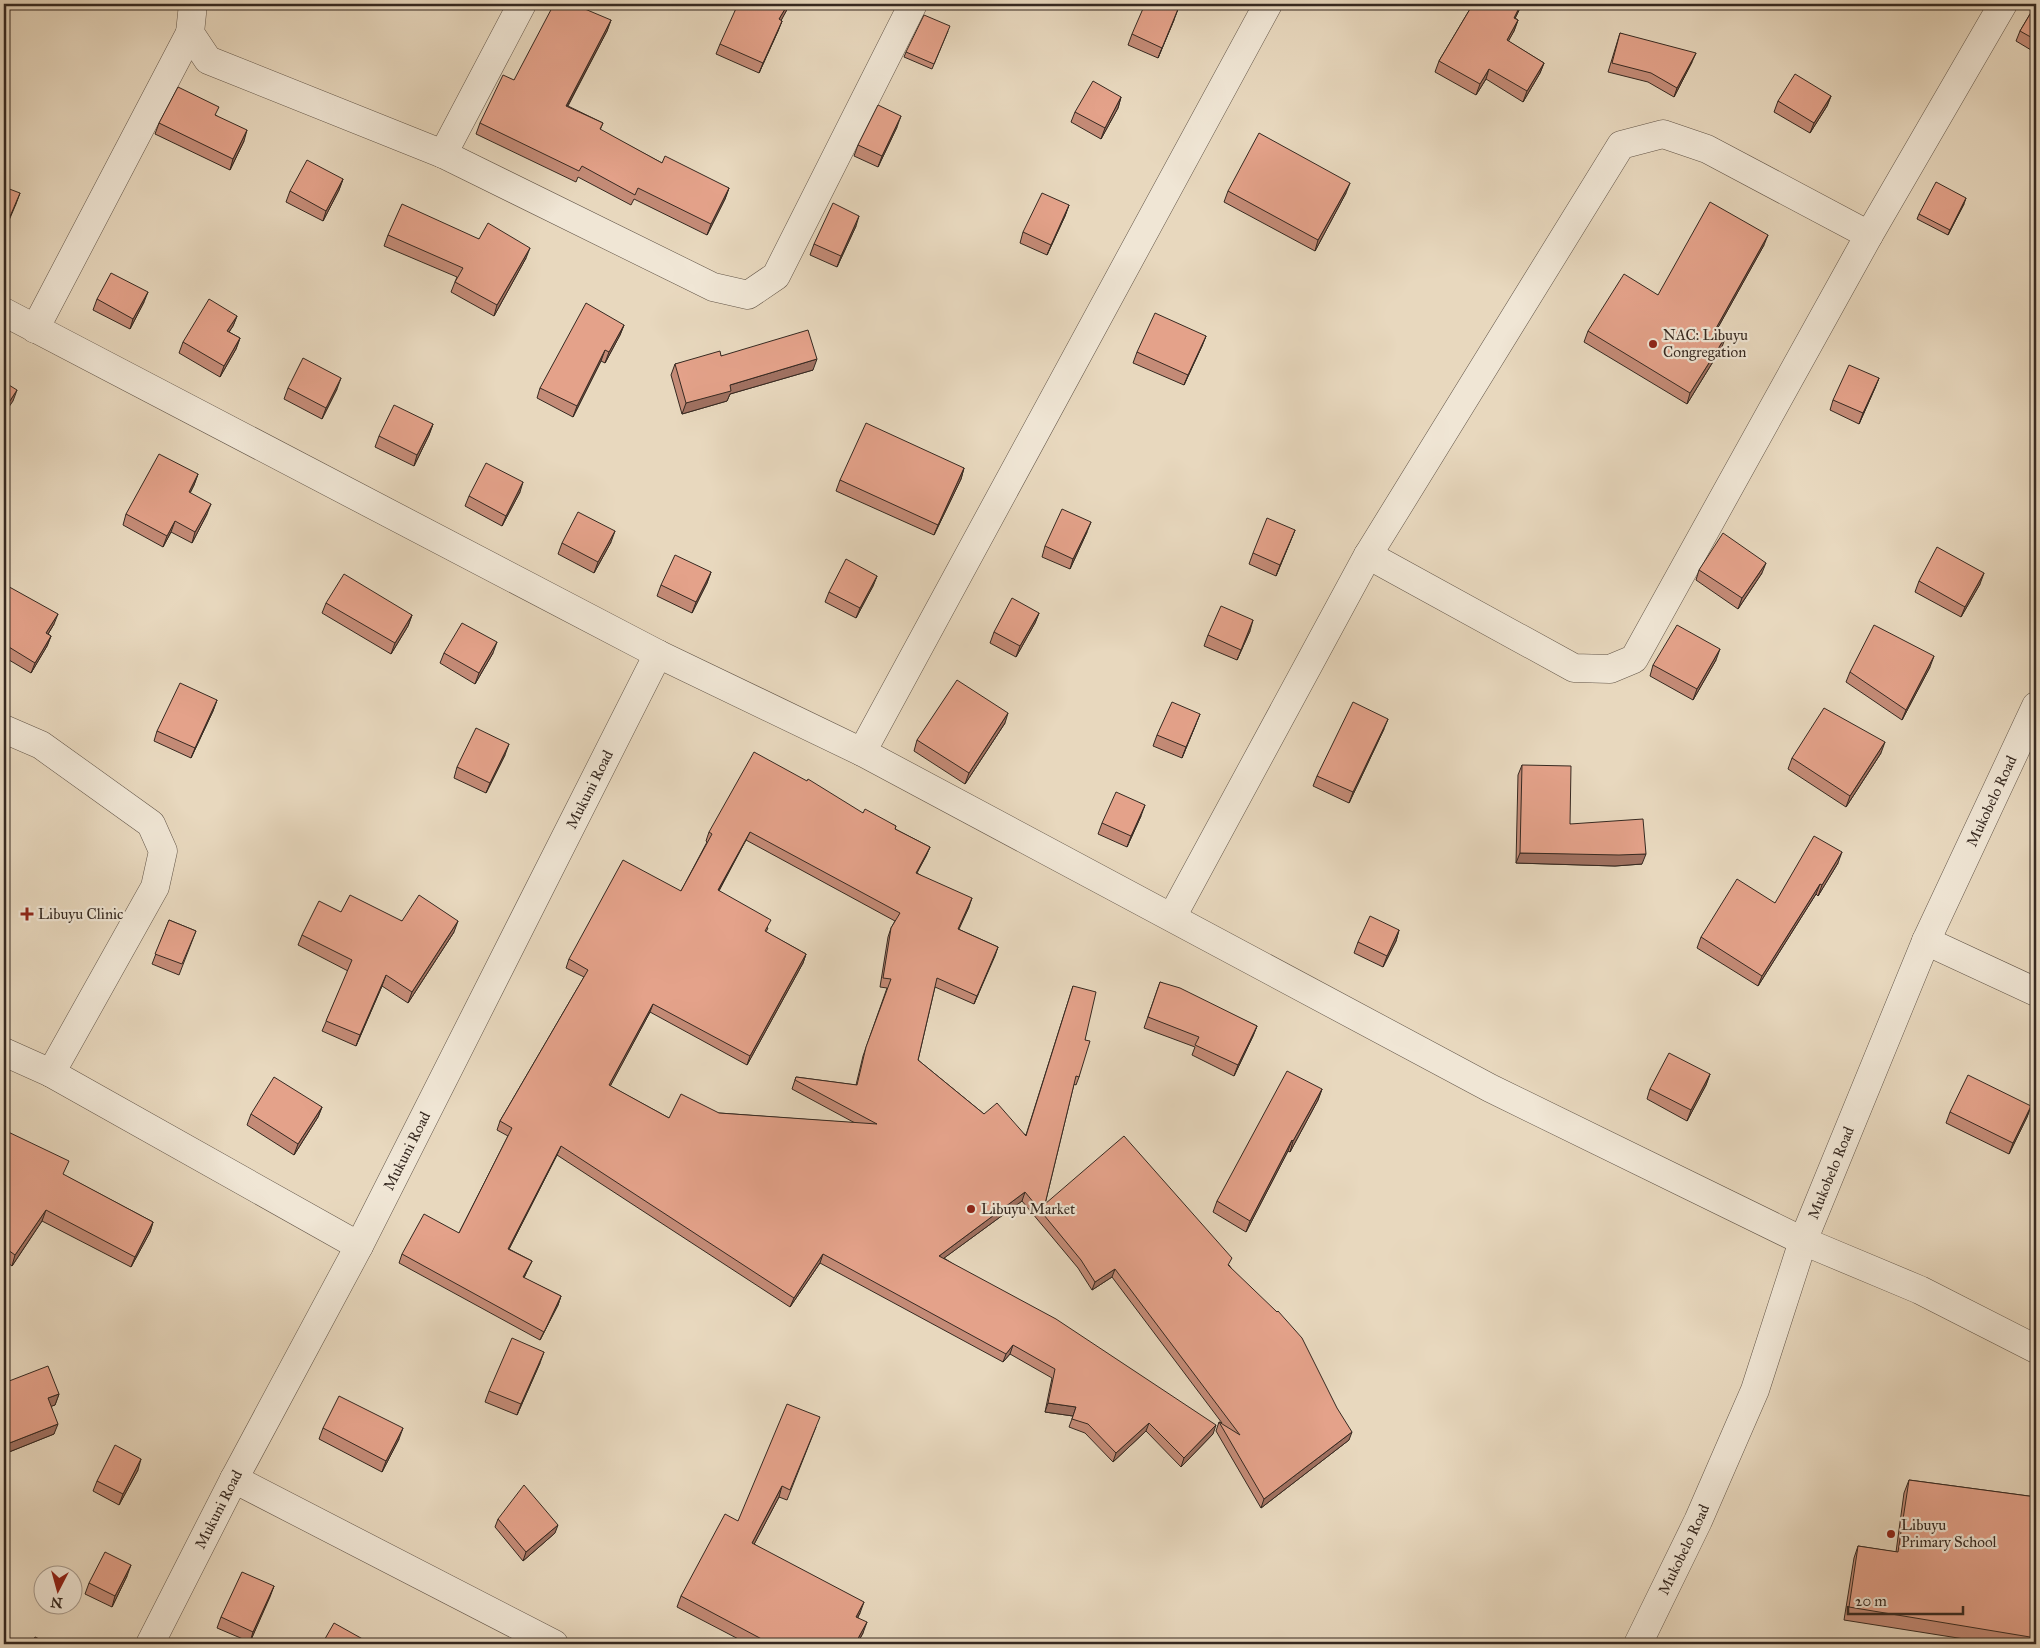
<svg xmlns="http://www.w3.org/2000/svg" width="2040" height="1648" font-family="'IM FELL Great Primer',serif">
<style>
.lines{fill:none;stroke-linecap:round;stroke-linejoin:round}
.minor-casing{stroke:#625548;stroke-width:29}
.minor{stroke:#f0e6d5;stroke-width:28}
.wall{fill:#c48b77;stroke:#362921;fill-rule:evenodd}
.shaded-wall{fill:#a07161;stroke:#362921}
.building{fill:#e4a28a;stroke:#362921;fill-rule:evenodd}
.poi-dot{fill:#8f2418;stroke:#f0e6d5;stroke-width:2}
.labels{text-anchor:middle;stroke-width:4.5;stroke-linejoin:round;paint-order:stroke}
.poi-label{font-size:15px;fill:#362921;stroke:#f0e6d5;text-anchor:start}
.street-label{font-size:15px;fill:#362921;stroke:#f0e6d5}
</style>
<rect width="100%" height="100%" fill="#e8d8be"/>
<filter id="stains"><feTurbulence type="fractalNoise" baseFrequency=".004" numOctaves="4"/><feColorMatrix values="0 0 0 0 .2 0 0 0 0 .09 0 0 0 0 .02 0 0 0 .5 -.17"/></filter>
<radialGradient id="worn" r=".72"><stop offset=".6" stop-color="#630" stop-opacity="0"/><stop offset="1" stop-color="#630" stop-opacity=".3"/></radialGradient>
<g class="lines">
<g class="minor-casing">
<g id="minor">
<path d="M 193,4 L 190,33 L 208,60 L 443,154 L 713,287 L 748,295 L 776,276 L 913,4"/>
<path d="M 443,154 L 522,4"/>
<path d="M 4,312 L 658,654 L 862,752 L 1490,1088 L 1803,1241 L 1920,1290 L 2036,1349"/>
<path d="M 35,329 L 190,33"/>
<path d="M 1368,555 L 1574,668 L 1610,669 L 1634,659 L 1869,235 L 2003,4"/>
<path d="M 4,729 L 41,745 L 151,824 L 163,851 L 155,887 L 51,1073"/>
<path d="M 862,752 L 1268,4"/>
<path d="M 1172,917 L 1368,555 L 1621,145 L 1663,134 L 1707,149 L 1869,235"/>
<path d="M 1926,941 L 2036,992"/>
<path d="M 4,1052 L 51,1073 L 359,1246"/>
<path d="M 234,1479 L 554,1644"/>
<path id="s1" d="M 150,1644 L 234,1479 L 359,1246 L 658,654"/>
<path id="s2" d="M 1638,1644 L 1698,1521 L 1755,1390 L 1803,1241 L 1926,941 L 2036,706"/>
</g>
</g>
<use href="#minor" class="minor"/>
</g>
<path class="wall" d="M 790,4 L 781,20 L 782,21 L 778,31 L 759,73 L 716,54 L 720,44 Z
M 1473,4 L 1522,4 L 1515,18 L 1518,20 L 1514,31 L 1508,41 L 1544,63 L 1540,73 L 1523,102 L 1486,79 L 1476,95 L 1435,72 L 1439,61 Z
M 2036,4 L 2036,53 L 2016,41 L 2020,31 Z
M 611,20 L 607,31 L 568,106 L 603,123 L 600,130 L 662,163 L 729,188 L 725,199 L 707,235 L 634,199 L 631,205 L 578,177 L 576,182 L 476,134 L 480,123 L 514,80 Z
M 1174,20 L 1158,58 L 1128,45 L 1132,34 Z
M 948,31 L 932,69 L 904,57 L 906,52 Z
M 1620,33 L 1692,62 L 1674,97 L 1648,82 L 1608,72 Z
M 1831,96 L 1827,106 L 1810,133 L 1774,112 L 1778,101 Z
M 1121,97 L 1118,108 L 1101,139 L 1071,122 L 1075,112 Z
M 216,115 L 244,141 L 230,170 L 155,134 L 159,123 Z
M 897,127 L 878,167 L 854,156 L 858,145 Z
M 343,179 L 339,190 L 323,221 L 286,202 L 290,191 Z
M 1228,191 L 1346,193 L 1315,251 L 1224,202 Z
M 1964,204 L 1948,235 L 1917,219 L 1919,214 Z
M 1069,205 L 1065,216 L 1047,255 L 1020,243 L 1023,232 Z
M 856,226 L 837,267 L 810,255 L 814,244 Z
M 388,235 L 479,239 L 526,258 L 494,316 L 451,292 L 457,277 L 384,246 Z
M 1764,245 L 1716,331 L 1722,347 L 1687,404 L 1584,342 L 1588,331 L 1658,295 Z
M 97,299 L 144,302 L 130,329 L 93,310 Z
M 237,316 L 233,326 L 229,332 L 240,338 L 236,349 L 220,377 L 179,353 L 183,342 Z
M 624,325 L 620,335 L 605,363 L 601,361 L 573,417 L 537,398 L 540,388 Z
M 1206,336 L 1202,346 L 1184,385 L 1133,363 L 1137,352 Z
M 721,356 L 813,370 L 730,394 L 727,401 L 682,414 L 671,375 L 675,364 Z
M 1879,378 L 1875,388 L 1859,424 L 1830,410 L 1833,400 Z
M 288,388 L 337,389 L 322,419 L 284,399 Z
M 433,424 L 429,435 L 414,466 L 375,447 L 379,436 Z
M 964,468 L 961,479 L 934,535 L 836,491 L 840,480 Z
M 198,474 L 194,485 L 190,493 L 207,514 L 192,543 L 171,532 L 163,547 L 123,525 L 126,514 Z
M 520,492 L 502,526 L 465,506 L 469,496 Z
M 1295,530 L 1276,576 L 1249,564 L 1253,553 Z
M 1087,532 L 1070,569 L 1042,557 L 1045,546 Z
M 611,542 L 594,573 L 558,554 L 562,543 Z
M 1699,570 L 1762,573 L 1738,609 L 1696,580 Z
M 711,572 L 707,583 L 692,613 L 657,596 L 661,585 Z
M 877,576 L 873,586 L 856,618 L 825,602 L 829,592 Z
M 1919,581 L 1980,584 L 1961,617 L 1915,592 Z
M 4,584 L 54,624 L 48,634 L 51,636 L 47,646 L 31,673 L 4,657 Z
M 326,603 L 412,615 L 408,626 L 391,654 L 322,613 Z
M 1039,613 L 1035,623 L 1016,657 L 990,643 L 994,632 Z
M 1250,631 L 1237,660 L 1204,646 L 1208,635 Z
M 444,653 L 493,653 L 475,684 L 440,663 Z
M 1716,660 L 1693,700 L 1650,676 L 1653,665 Z
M 1930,667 L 1902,720 L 1846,682 L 1850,672 Z
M 217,700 L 213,711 L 191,758 L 154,741 L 157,731 Z
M 1005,723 L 965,784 L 914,751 L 917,740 Z
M 1196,724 L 1182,758 L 1153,746 L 1157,735 Z
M 1384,729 L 1349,803 L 1313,786 L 1317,776 Z
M 1881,753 L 1846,807 L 1788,769 L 1792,758 Z
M 505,755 L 486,793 L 454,778 L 457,767 Z
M 1522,765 L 1570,824 L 1642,864 L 1615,866 L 1516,863 L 1518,775 Z
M 863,813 L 896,826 L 895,829 L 930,847 L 926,856 L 917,873 L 969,907 L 958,929 L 998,947 L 974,1004 L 935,987 L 918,1060 L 984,1114 L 1026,1135 L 1073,986 L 1085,1040 L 1079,1077 L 1076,1085 L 1074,1084 L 1045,1204 L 1229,1265 L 1349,1440 L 1261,1508 L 1216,1431 L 1219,1422 L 1222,1423 L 1112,1277 L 1092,1290 L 1078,1268 L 1022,1201 L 944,1258 L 1213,1434 L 1181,1467 L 1146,1431 L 1113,1462 L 1085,1433 L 1069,1427 L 1073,1416 L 1045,1412 L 1052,1378 L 1010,1354 L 1003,1362 L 820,1263 L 790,1307 L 557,1155 L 509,1249 L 532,1261 L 528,1269 L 524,1278 L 561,1296 L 558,1305 L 540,1340 L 399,1263 L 402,1254 L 459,1233 L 508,1136 L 497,1130 L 500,1121 L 584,977 L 566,968 L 569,959 L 681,891 L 707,842 L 706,841 L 709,832 ZM 746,840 L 895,921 L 891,928 L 888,937 L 880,987 L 887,988 L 863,1056 L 856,1085 L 796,1077 L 792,1089 L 855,1123 L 719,1113 L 669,1118 L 610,1086 L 650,1012 L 747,1065 L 803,963 L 806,954 L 766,932 L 768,928 L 719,891 Z
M 1141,816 L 1127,847 L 1098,834 L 1102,823 Z
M 1838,863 L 1818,896 L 1816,894 L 1758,986 L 1697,948 L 1701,937 L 1775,903 Z
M 341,912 L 402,921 L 454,932 L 408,1003 L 382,986 L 356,1046 L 322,1031 L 348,971 L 298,945 L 302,935 Z
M 169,920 L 196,931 L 179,975 L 152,964 Z
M 1399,930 L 1396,941 L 1383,967 L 1354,953 L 1358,942 Z
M 1160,982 L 1257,1026 L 1253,1036 L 1234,1076 L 1192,1055 L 1195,1047 L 1144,1028 Z
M 1710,1074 L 1706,1085 L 1687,1121 L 1647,1099 L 1650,1089 Z
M 1322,1089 L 1318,1100 L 1290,1152 L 1288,1151 L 1246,1232 L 1213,1212 L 1217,1201 Z
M 2031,1106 L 2027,1117 L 2009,1154 L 1946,1123 L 1950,1112 Z
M 322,1107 L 318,1117 L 294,1155 L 247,1125 L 251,1114 Z
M 4,1130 L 64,1175 L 153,1222 L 150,1232 L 131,1267 L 42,1221 L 12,1266 L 4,1260 Z
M 540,1363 L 517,1415 L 485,1402 L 489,1391 Z
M 4,1383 L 59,1394 L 55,1405 L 51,1406 L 54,1434 L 4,1454 Z
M 816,1427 L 787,1500 L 779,1497 L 754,1544 L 860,1613 L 858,1617 L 863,1633 L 857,1644 L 748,1644 L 677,1607 L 681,1596 Z
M 323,1428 L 399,1439 L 382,1472 L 319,1439 Z
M 138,1470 L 119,1505 L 93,1491 L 97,1481 Z
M 1909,1480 L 2036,1497 L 2036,1644 L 1996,1644 L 1844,1620 L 1854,1558 L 1858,1546 L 1896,1552 L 1904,1493 Z
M 498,1519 L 555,1533 L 523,1561 L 495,1527 Z
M 127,1576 L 112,1607 L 85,1594 L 89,1583 Z
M 274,1586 L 250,1642 L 217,1628 L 221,1617 Z"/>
<path class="shaded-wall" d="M 788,4 L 790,4 L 776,30 L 779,19 Z
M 1521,4 L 1522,4 L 1510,29 L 1514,18 Z
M 1178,9 L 1174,20 L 1158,58 L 1162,48 Z
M 611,20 L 607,31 L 562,116 L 566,106 Z
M 1518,20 L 1514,31 L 1503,51 L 1507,40 Z
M 782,21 L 778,31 L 759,73 L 763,63 Z
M 1696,53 L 1692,62 L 1674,97 L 1677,88 Z
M 1544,63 L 1540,73 L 1523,102 L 1527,91 Z
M 1489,69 L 1486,79 L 1476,95 L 1480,84 Z
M 1831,96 L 1827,106 L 1810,133 L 1814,123 Z
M 1121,97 L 1118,108 L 1101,139 L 1105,128 Z
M 901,116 L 897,127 L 878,167 L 882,156 Z
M 247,130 L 244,141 L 230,170 L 233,159 Z
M 343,179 L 339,190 L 323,221 L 326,211 Z
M 1350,183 L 1346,193 L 1315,251 L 1318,240 Z
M 729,188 L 725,199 L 707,235 L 711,224 Z
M 20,193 L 16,204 L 4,232 L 6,226 Z
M 1966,198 L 1964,204 L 1948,235 L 1950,230 Z
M 1069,205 L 1065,216 L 1047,255 L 1051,245 Z
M 859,216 L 856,226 L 837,267 L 841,256 Z
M 1768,235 L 1764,245 L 1711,340 L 1715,330 Z
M 530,248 L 526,258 L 494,316 L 497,305 Z
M 148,292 L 144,302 L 130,329 L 133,319 Z
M 237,316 L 233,326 L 223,341 L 227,331 Z
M 624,325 L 620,335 L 605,363 L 609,352 Z
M 1206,336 L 1202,346 L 1184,385 L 1188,375 Z
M 1726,336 L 1722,347 L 1687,404 L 1690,393 Z
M 240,338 L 236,349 L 220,377 L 224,366 Z
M 605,350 L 601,361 L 573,417 L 577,406 Z
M 817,359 L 813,370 L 730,394 L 727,401 L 682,414 L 686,403 L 730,385 Z
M 341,378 L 337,389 L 322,419 L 326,408 Z
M 1879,378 L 1875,388 L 1859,424 L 1863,413 Z
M 17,390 L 13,401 L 4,414 L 4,410 Z
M 433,424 L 429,435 L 414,466 L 417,455 Z
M 964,468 L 961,479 L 934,535 L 938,525 Z
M 198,474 L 194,485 L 185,503 L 189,492 Z
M 523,482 L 520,492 L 502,526 L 506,516 Z
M 211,504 L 207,514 L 192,543 L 195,532 Z
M 175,521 L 171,532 L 163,547 L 167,536 Z
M 1091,522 L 1087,532 L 1070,569 L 1073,559 Z
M 1295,530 L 1291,540 L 1276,576 L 1280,565 Z
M 615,531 L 611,542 L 594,573 L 598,562 Z
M 1766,563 L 1762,573 L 1738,609 L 1742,598 Z
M 711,572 L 707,583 L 692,613 L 696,602 Z
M 1984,573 L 1980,584 L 1961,617 L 1965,607 Z
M 877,576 L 873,586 L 856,618 L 860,608 Z
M 1039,613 L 1035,623 L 1016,657 L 1020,646 Z
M 58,614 L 54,624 L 42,644 L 46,633 Z
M 412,615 L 408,626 L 391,654 L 395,643 Z
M 1253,620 L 1250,631 L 1237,660 Z
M 51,636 L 47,646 L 31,673 L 35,663 Z
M 497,642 L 493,653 L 475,684 L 479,673 Z
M 1720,649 L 1716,660 L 1693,700 L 1697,689 Z
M 1934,656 L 1930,667 L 1902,720 L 1906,710 Z
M 217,700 L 213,711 L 191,758 L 195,748 Z
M 1008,713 L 1005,723 L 965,784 L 969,773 Z
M 1200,714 L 1196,724 L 1182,758 L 1186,747 Z
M 1388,719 L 1384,729 L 1349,803 L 1353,792 Z
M 1885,742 L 1881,753 L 1846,807 L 1850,796 Z
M 509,744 L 505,755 L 486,793 L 490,783 Z
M 1145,805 L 1141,816 L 1127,847 L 1131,836 Z
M 750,832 L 746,840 L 714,899 L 718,890 Z
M 930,847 L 926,856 L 912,881 L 916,873 Z
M 1842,852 L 1838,863 L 1818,896 L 1822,885 Z
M 1520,853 L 1646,854 L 1642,864 L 1615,866 L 1516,863 Z
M 1820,884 L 1816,894 L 1758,986 L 1762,976 Z
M 972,898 L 969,907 L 955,938 L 958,929 Z
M 458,921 L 454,932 L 408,1003 L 412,992 Z
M 1399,930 L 1396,941 L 1383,967 L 1387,956 Z
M 998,947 L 995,956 L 974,1004 L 977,996 Z
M 806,954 L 803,963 L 747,1065 L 750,1056 Z
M 386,975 L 382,986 L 356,1046 L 360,1035 Z
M 653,1004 L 650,1012 L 606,1094 L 609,1085 Z
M 1257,1026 L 1253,1036 L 1234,1076 L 1238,1065 Z
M 1710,1074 L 1706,1085 L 1687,1121 L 1691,1110 Z
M 1322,1089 L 1318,1100 L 1290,1152 L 1293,1141 Z
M 2031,1106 L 2027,1117 L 2009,1154 L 2013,1143 Z
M 322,1107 L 318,1117 L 294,1155 L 298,1144 Z
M 1292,1140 L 1288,1151 L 1246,1232 L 1250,1221 Z
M 561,1146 L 557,1155 L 505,1257 L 508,1249 Z
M 1025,1192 L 1022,1201 L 936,1264 L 939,1256 Z
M 46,1210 L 42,1221 L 12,1266 L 15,1255 Z
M 153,1222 L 150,1232 L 131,1267 L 135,1257 Z
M 823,1254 L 820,1263 L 790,1307 L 794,1298 Z
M 532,1261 L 528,1269 L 520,1286 L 523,1277 Z
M 1115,1269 L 1112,1277 L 1092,1290 L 1095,1282 Z
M 561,1296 L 558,1305 L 540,1340 L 544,1332 Z
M 1013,1345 L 1010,1354 L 1003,1362 L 1006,1354 Z
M 544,1352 L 540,1363 L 517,1415 L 521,1404 Z
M 59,1394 L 55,1405 L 44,1409 L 48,1398 Z
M 1048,1403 L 1076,1407 L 1073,1416 L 1045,1412 Z
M 1149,1423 L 1146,1431 L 1113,1462 L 1116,1453 Z
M 58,1424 L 54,1434 L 4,1454 L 7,1444 Z
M 1216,1425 L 1213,1434 L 1181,1467 L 1184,1458 Z
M 403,1428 L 399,1439 L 382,1472 L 386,1461 Z
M 1352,1432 L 1349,1440 L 1261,1508 L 1264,1499 Z
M 141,1459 L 138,1470 L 119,1505 L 123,1494 Z
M 782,1486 L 779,1497 L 749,1554 L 752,1543 Z
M 558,1525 L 555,1533 L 523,1561 L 526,1552 Z
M 131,1565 L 127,1576 L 112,1607 L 115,1596 Z
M 274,1586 L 270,1597 L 250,1642 L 253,1632 Z
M 864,1602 L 860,1613 L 852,1627 L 856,1617 Z
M 867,1622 L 863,1633 L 857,1644 L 855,1644 Z"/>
<path class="building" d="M 554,4 L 573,4 L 611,20 L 566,106 L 603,123 L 600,129 L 662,163 L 665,156 L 729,188 L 711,224 L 638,188 L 635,195 L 582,166 L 579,171 L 480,123 L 503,75 L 514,80 Z
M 738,4 L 788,4 L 779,19 L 782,21 L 763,63 L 720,44 Z
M 1145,4 L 1165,4 L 1178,9 L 1162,48 L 1132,34 Z
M 1473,4 L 1521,4 L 1514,18 L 1518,20 L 1507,40 L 1544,63 L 1527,91 L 1489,69 L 1480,84 L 1439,61 Z
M 2036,4 L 2036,40 L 2020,31 Z
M 924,15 L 950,26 L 934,64 L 906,52 Z
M 1620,33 L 1696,53 L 1677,88 L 1651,73 L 1612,63 Z
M 1795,74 L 1831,96 L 1814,123 L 1778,101 Z
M 1093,81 L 1121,97 L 1105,128 L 1075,112 Z
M 178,87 L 219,107 L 215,115 L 247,130 L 233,159 L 159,123 Z
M 878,105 L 901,116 L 882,156 L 858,145 Z
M 1259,133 L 1350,183 L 1318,240 L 1228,191 Z
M 307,160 L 343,179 L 326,211 L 290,191 Z
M 1936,182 L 1966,198 L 1950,230 L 1919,214 Z
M 4,187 L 20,193 L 6,226 L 4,225 Z
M 1042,193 L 1069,205 L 1051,245 L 1023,232 Z
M 1710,202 L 1768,235 L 1715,330 L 1726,336 L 1690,393 L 1588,331 L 1624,274 L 1658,295 Z
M 833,203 L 859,216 L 841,256 L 814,244 Z
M 402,204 L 479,239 L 488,223 L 530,248 L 497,305 L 455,282 L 463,268 L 388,235 Z
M 111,273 L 148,292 L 133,319 L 97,299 Z
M 209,299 L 237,316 L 227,331 L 240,338 L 224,366 L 183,342 Z
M 586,303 L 624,325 L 609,352 L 605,350 L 577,406 L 540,388 Z
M 1155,313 L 1206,336 L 1188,375 L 1137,352 Z
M 808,330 L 817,359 L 730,385 L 731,391 L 686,403 L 675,364 L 720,351 L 721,356 Z
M 303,358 L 341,378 L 326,408 L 288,388 Z
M 1849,365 L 1879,378 L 1863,413 L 1833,400 Z
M 4,382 L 17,390 L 4,410 Z
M 394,405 L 433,424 L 417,455 L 379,436 Z
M 866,423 L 964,468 L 938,525 L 840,480 Z
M 159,454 L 198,474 L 189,492 L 211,504 L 195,532 L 175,521 L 167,536 L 126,514 Z
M 486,463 L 523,482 L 506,516 L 469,496 Z
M 1062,509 L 1091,522 L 1073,559 L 1045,546 Z
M 578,512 L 615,531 L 598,562 L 562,543 Z
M 1267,518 L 1295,530 L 1280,565 L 1253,553 Z
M 1723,533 L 1766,563 L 1742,598 L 1699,570 Z
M 1937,547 L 1984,573 L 1965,607 L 1919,581 Z
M 675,555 L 711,572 L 696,602 L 661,585 Z
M 846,559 L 877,576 L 860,608 L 829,592 Z
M 344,574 L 412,615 L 395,643 L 326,603 Z
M 4,584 L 58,614 L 46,633 L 51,636 L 35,663 L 4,644 Z
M 1012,598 L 1039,613 L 1020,646 L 994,632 Z
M 1221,606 L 1253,620 L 1241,650 L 1208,635 Z
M 462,623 L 497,642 L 479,673 L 444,653 Z
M 1677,625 L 1720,649 L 1697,689 L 1653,665 Z
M 1874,625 L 1934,656 L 1906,710 L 1850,672 Z
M 957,680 L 1008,713 L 969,773 L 917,740 Z
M 180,683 L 217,700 L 195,748 L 157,731 Z
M 1172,702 L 1200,714 L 1186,747 L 1157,735 Z
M 1353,702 L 1388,719 L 1353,792 L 1317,776 Z
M 1824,708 L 1885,742 L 1850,796 L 1792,758 Z
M 476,728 L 509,744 L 490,783 L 457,767 Z
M 754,752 L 807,781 L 808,779 L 863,813 L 865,809 L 896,826 L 895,829 L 930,847 L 916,873 L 972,898 L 958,929 L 998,947 L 977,996 L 937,978 L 918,1060 L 984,1114 L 997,1103 L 1026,1136 L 1073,986 L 1096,992 L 1085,1040 L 1090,1041 L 1079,1077 L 1076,1076 L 1045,1204 L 1124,1136 L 1232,1258 L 1228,1265 L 1277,1312 L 1278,1311 L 1302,1338 L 1337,1408 L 1352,1432 L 1264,1499 L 1219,1422 L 1240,1435 L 1115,1269 L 1095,1282 L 1081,1260 L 1025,1192 L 939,1256 L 1056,1319 L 1216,1425 L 1184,1458 L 1149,1423 L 1116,1453 L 1088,1424 L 1072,1419 L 1076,1407 L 1048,1403 L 1055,1369 L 1013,1345 L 1006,1354 L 823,1254 L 794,1298 L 561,1146 L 508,1249 L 532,1261 L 523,1277 L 561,1296 L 544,1332 L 402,1254 L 424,1214 L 459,1233 L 512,1128 L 500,1121 L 588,970 L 569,959 L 623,860 L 681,891 L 712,834 L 709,832 ZM 750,832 L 900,913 L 891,928 L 883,978 L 891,979 L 866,1047 L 857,1085 L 796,1077 L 795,1080 L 877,1124 L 719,1113 L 681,1094 L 669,1118 L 609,1085 L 653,1004 L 750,1056 L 806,954 L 765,931 L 771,920 L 718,890 Z
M 1522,765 L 1571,766 L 1570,824 L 1643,819 L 1646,854 L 1619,855 L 1520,853 Z
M 1116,792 L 1145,805 L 1131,836 L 1102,823 Z
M 1814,836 L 1842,852 L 1822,885 L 1820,884 L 1762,976 L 1701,937 L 1737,879 L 1775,903 Z
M 350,895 L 402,921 L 419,895 L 458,921 L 412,992 L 386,975 L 360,1035 L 326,1021 L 352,960 L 302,935 L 319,901 L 341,912 Z
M 1370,916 L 1399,930 L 1387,956 L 1358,942 Z
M 169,920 L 196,931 L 182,964 L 155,954 Z
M 1160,982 L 1180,988 L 1257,1026 L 1238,1065 L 1195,1045 L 1199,1037 L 1148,1017 Z
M 1669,1053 L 1710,1074 L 1691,1110 L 1650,1089 Z
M 1287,1071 L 1322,1089 L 1293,1141 L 1292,1140 L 1250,1221 L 1217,1201 Z
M 1968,1075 L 2031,1106 L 2013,1143 L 1950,1112 Z
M 274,1077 L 322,1107 L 298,1144 L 251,1114 Z
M 4,1130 L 69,1161 L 63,1174 L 153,1222 L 135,1257 L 46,1210 L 15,1255 L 4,1247 Z
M 512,1338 L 544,1352 L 521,1404 L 489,1391 Z
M 48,1366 L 59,1394 L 48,1398 L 58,1424 L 7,1444 L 4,1435 L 4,1383 Z
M 339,1396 L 403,1428 L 386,1461 L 323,1428 Z
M 787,1404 L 820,1417 L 790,1490 L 782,1486 L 752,1543 L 864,1602 L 856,1617 L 867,1622 L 855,1644 L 771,1644 L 681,1596 L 725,1514 L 738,1521 Z
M 115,1445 L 141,1459 L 123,1494 L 97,1481 Z
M 1909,1480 L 2036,1497 L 2036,1638 L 1849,1607 L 1858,1546 L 1898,1552 Z
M 524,1485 L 558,1525 L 526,1552 L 498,1519 Z
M 105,1552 L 131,1565 L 115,1596 L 89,1583 Z
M 242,1572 L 274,1586 L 253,1632 L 221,1617 Z
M 334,1623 L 368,1642 L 367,1644 L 322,1644 Z
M 35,1637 L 50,1644 L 31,1644 Z"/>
<g class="poi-dot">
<circle cx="1653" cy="344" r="5"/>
<path d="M24.5 906.5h5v5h5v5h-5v5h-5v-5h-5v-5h5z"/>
<circle cx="971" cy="1209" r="5"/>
<circle cx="1891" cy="1534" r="5"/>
</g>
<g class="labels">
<g class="poi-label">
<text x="1663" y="340">NAC: Libuyu<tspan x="1663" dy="17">Congregation</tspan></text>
<text x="38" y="919">Libuyu Clinic</text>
<text x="981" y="1214">Libuyu Market</text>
<text x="1901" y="1530">Libuyu<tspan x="1901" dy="17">Primary School</tspan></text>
</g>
<g class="street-label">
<text dy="5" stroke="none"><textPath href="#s1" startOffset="961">Mukuni Road</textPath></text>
<text dy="5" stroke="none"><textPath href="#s2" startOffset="915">Mukobelo Road</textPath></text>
<text dy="5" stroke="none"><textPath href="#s1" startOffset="556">Mukuni Road</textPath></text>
<text dy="5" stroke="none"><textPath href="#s2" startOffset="510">Mukobelo Road</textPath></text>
<text dy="5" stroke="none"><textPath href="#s1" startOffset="151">Mukuni Road</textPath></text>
<text dy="5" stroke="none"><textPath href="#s2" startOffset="105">Mukobelo Road</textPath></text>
</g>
</g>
<rect width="2040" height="1648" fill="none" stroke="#e8d8be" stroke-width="20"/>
<rect x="5" y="5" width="2030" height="1638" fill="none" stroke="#362921" stroke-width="2.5"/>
<rect x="10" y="10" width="2020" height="1628" fill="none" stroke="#362921"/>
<g transform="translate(58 1590) rotate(186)"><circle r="24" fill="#f0e6d5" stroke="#a69a8d"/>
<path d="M0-4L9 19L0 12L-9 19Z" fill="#8f2418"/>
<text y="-8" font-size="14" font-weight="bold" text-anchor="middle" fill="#362921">N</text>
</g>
<path d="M1848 1606v8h115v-8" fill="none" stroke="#362921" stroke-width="2.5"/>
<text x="1855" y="1606" font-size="15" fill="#362921" stroke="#f0e6d5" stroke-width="4" paint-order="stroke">20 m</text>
<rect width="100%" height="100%" filter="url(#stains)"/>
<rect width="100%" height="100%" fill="url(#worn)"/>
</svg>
